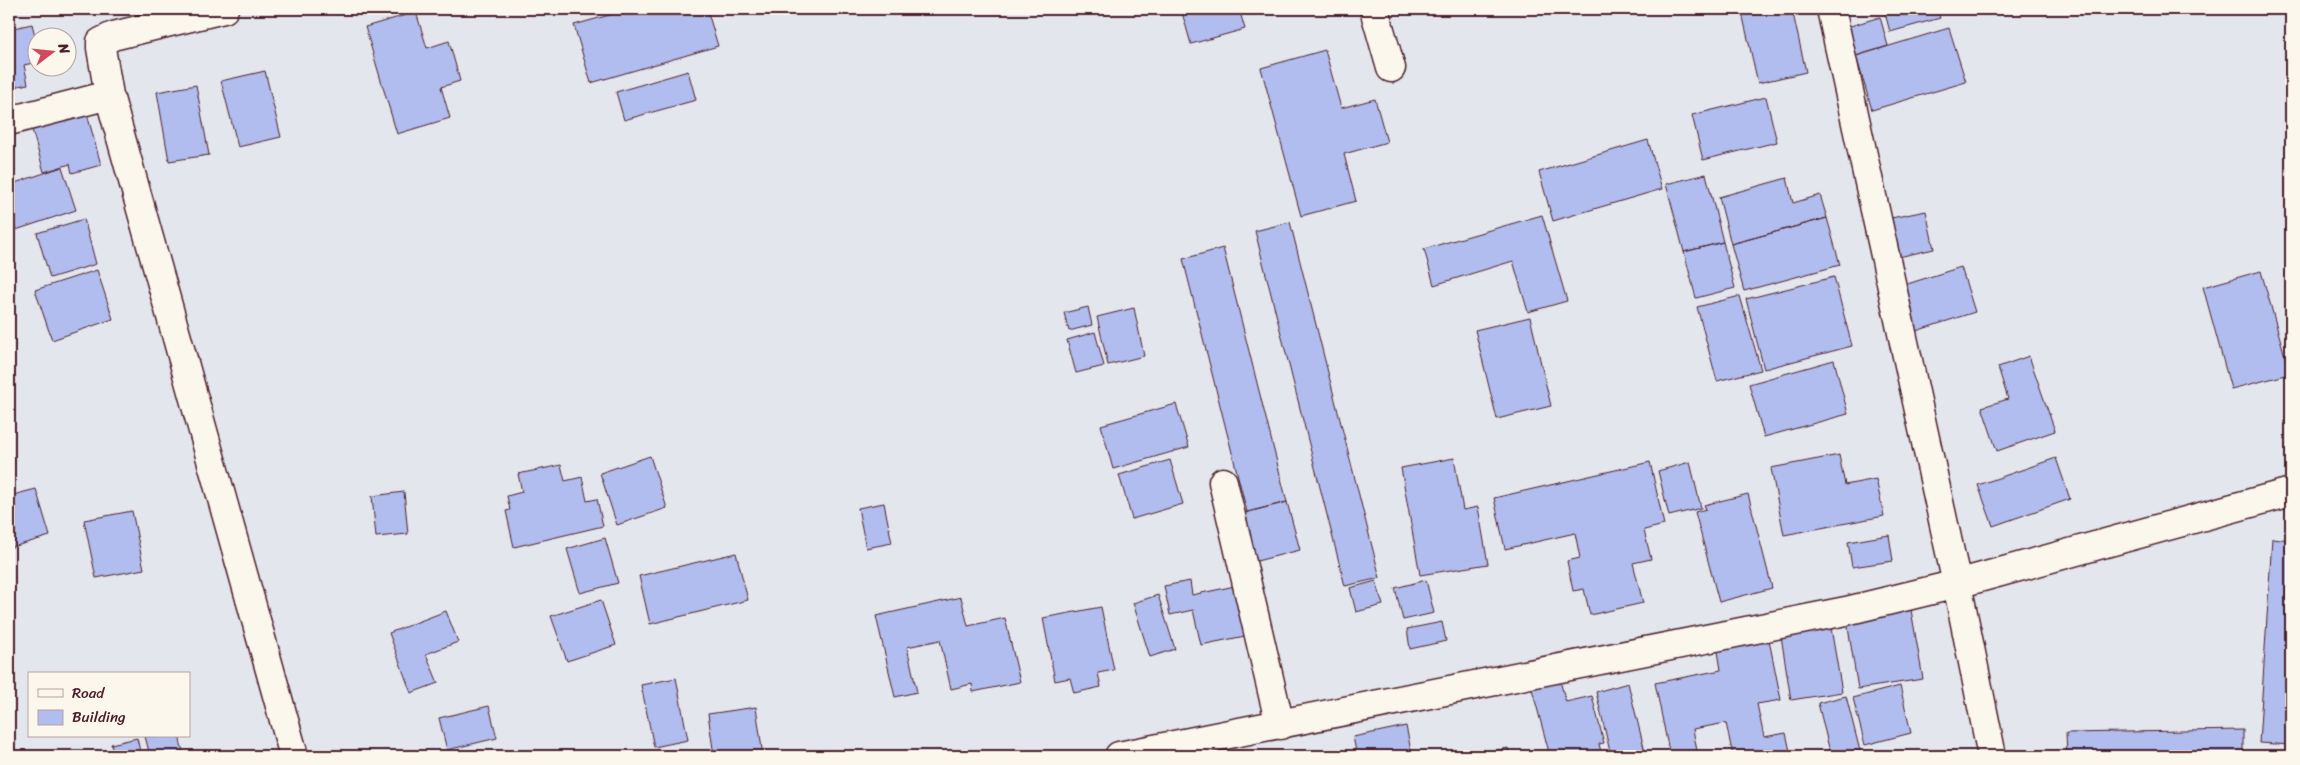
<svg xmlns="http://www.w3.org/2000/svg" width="2300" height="765" font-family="Sriracha,sans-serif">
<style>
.building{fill:#b0bdee;stroke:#4a1f2b}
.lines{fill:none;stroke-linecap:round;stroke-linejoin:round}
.street-casing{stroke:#4a1f2b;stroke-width:31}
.street{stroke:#fbf7ec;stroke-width:28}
</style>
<rect width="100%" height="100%" fill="#e4e6ed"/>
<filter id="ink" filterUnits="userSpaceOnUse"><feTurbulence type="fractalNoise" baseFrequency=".02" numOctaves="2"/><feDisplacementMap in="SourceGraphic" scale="10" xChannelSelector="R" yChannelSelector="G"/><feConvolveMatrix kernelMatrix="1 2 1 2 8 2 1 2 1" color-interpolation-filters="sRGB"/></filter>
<g filter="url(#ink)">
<path class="building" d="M 631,9 L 707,9 L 718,46 L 591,83 L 574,25 Z
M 1181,9 L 1239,9 L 1245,29 L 1191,44 Z
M 1764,9 L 1792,9 L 1806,72 L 1758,83 L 1742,13 Z
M 1884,9 L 1937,9 L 1940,18 L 1890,32 Z
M 416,12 L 427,48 L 449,41 L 460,81 L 441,87 L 450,118 L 397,134 L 365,27 Z
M 1880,17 L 1888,46 L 1856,56 L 1847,27 Z
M 32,24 L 38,48 L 38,62 L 24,65 L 28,84 L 9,88 L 9,29 Z
M 1949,28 L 1966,82 L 1872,110 L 1856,56 Z
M 1325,50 L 1341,108 L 1375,99 L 1387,142 L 1344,154 L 1356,201 L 1301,216 L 1261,68 Z
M 265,71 L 281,137 L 238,147 L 221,81 Z
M 688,71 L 696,100 L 624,120 L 616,92 Z
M 196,85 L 209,155 L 169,161 L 157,92 Z
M 1766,97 L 1777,142 L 1703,160 L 1692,115 Z
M 86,110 L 101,165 L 72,173 L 70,164 L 44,172 L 31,126 Z
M 1648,140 L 1662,189 L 1553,221 L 1539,172 Z
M 62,167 L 76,210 L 16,230 L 9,207 L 9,185 Z
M 1706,174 L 1723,242 L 1684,252 L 1666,184 Z
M 1787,178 L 1793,203 L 1820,195 L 1827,218 L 1731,244 L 1719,197 Z
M 1926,211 L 1934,249 L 1894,258 L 1886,219 Z
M 1542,215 L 1567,301 L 1528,312 L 1513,261 L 1434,285 L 1424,249 Z
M 1827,218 L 1840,265 L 1744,291 L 1731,244 Z
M 84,219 L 96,264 L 50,278 L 37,233 Z
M 1290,222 L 1380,578 L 1345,586 L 1255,231 Z
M 1723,242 L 1735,288 L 1696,298 L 1684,252 Z
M 1223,248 L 1287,502 L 1247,512 L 1183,259 Z
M 1961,267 L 1975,312 L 1916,331 L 1901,286 Z
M 97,270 L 113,319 L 52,340 L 35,290 Z
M 2261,271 L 2290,374 L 2231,389 L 2203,287 Z
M 1834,277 L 1852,346 L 1764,369 L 1746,299 Z
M 1740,296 L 1761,370 L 1717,381 L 1697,307 Z
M 1088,307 L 1092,325 L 1069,331 L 1064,313 Z
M 1134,308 L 1144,356 L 1108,365 L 1097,317 Z
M 1530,317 L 1551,406 L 1497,419 L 1475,330 Z
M 1095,332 L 1104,366 L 1076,373 L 1067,340 Z
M 2029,356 L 2055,431 L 1997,451 L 1982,407 L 2008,399 L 1998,367 Z
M 1834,360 L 1848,414 L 1764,437 L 1749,384 Z
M 1176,404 L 1189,447 L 1113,469 L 1101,425 Z
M 1839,455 L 1845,485 L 1876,479 L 1884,516 L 1784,535 L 1771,468 Z
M 650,456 L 667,508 L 617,525 L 600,473 Z
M 1454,458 L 1463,510 L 1478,507 L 1488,564 L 1420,575 L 1401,468 Z
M 2056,458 L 2070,499 L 1993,526 L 1978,485 Z
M 1170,460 L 1183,504 L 1132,519 L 1119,475 Z
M 1650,462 L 1664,525 L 1644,530 L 1651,559 L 1633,563 L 1643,603 L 1590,615 L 1584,589 L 1573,591 L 1567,561 L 1580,558 L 1575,533 L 1505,549 L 1494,498 Z
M 1690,462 L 1701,508 L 1669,516 L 1658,471 Z
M 561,465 L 565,481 L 582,477 L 587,501 L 597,499 L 603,526 L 514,547 L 506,511 L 510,510 L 507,496 L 522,492 L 518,474 Z
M 36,489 L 50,536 L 9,548 L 9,496 Z
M 404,492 L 408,534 L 376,537 L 372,496 Z
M 1748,494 L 1772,588 L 1719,602 L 1695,512 L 1706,509 L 1704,505 Z
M 1287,502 L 1300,550 L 1249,563 L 1237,515 Z
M 884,503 L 892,543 L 866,548 L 858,508 Z
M 132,511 L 144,569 L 96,578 L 84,520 Z
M 1889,535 L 1893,561 L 1852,567 L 1848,542 Z
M 605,538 L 618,583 L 580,593 L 567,549 Z
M 2272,538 L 2291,540 L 2291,745 L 2259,743 Z
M 736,553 L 748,600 L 650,624 L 639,576 Z
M 1426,580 L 1434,613 L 1403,620 L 1395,588 Z
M 1190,581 L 1192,595 L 1235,586 L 1245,636 L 1201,645 L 1193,610 L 1170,615 L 1164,586 Z
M 1376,581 L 1383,605 L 1356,612 L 1350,588 Z
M 1158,595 L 1175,649 L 1150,657 L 1133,603 Z
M 961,597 L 968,626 L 1005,618 L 1020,682 L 973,692 L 972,684 L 951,689 L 940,640 L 907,647 L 917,692 L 895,697 L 876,616 Z
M 601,600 L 616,645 L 567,661 L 551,616 Z
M 1910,604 L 1923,679 L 1858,689 L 1846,615 Z
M 1101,607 L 1114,670 L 1098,673 L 1101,687 L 1074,693 L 1070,678 L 1055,681 L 1043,618 Z
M 446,611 L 458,642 L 426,654 L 438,683 L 411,693 L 389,633 Z
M 1442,622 L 1446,641 L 1410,649 L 1407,629 Z
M 1831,628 L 1842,692 L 1791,700 L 1781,636 Z
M 1768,635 L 1781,700 L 1757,704 L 1764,737 L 1786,733 L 1791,756 L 1733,756 L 1726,723 L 1693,729 L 1697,751 L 1670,756 L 1655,683 L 1721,670 L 1717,645 Z
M 676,678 L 688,740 L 654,747 L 641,685 Z
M 1560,681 L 1566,702 L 1592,696 L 1604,743 L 1599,744 L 1602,756 L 1550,756 L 1532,689 Z
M 1628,683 L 1646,756 L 1611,756 L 1596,692 Z
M 1900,686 L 1911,733 L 1865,745 L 1853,698 Z
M 1846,696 L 1860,751 L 1831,756 L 1818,703 Z
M 489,706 L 497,738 L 447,750 L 439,718 Z
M 756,707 L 763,756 L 714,756 L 708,714 Z
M 1406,726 L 1412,756 L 1357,756 L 1353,737 Z
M 2243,730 L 2243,756 L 2067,756 L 2066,733 Z
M 145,736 L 179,736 L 184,756 L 150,756 Z
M 137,738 L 141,756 L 114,756 L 111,744 Z
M 1508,748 L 1510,756 L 1467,756 Z"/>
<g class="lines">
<g class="street-casing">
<path id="street" d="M 224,9 L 113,36 L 101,42 L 101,48 L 109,95 L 294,756
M 1374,9 L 1391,68
M 1831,9 L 1957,584 L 1992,756
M 9,121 L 109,95
M 1223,482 L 1280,725
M 1119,756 L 1846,611 L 1957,584 L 2291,492"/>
</g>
<use href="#street" class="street"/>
</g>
</g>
<rect width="2300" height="765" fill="none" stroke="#fbf7ec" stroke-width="30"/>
<rect x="15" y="15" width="2270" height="735" fill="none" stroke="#4a1f2b" stroke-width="2" filter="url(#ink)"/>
<rect x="28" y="672" width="162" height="65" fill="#fbf7ec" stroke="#b4a19f"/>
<rect x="38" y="689" width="25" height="8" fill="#fbf7ec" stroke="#b4a19f"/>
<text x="72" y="698" font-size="15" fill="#4a1f2b">Road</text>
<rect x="38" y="710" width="25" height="15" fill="#b0bdee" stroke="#b4a19f"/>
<text x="72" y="722" font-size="15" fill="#4a1f2b">Building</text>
<g transform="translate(52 52) rotate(74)"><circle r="24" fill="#fbf7ec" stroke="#b4a19f"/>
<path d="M0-4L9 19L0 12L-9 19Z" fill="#d1495b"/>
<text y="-8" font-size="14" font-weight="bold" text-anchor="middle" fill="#4a1f2b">N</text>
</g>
</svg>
